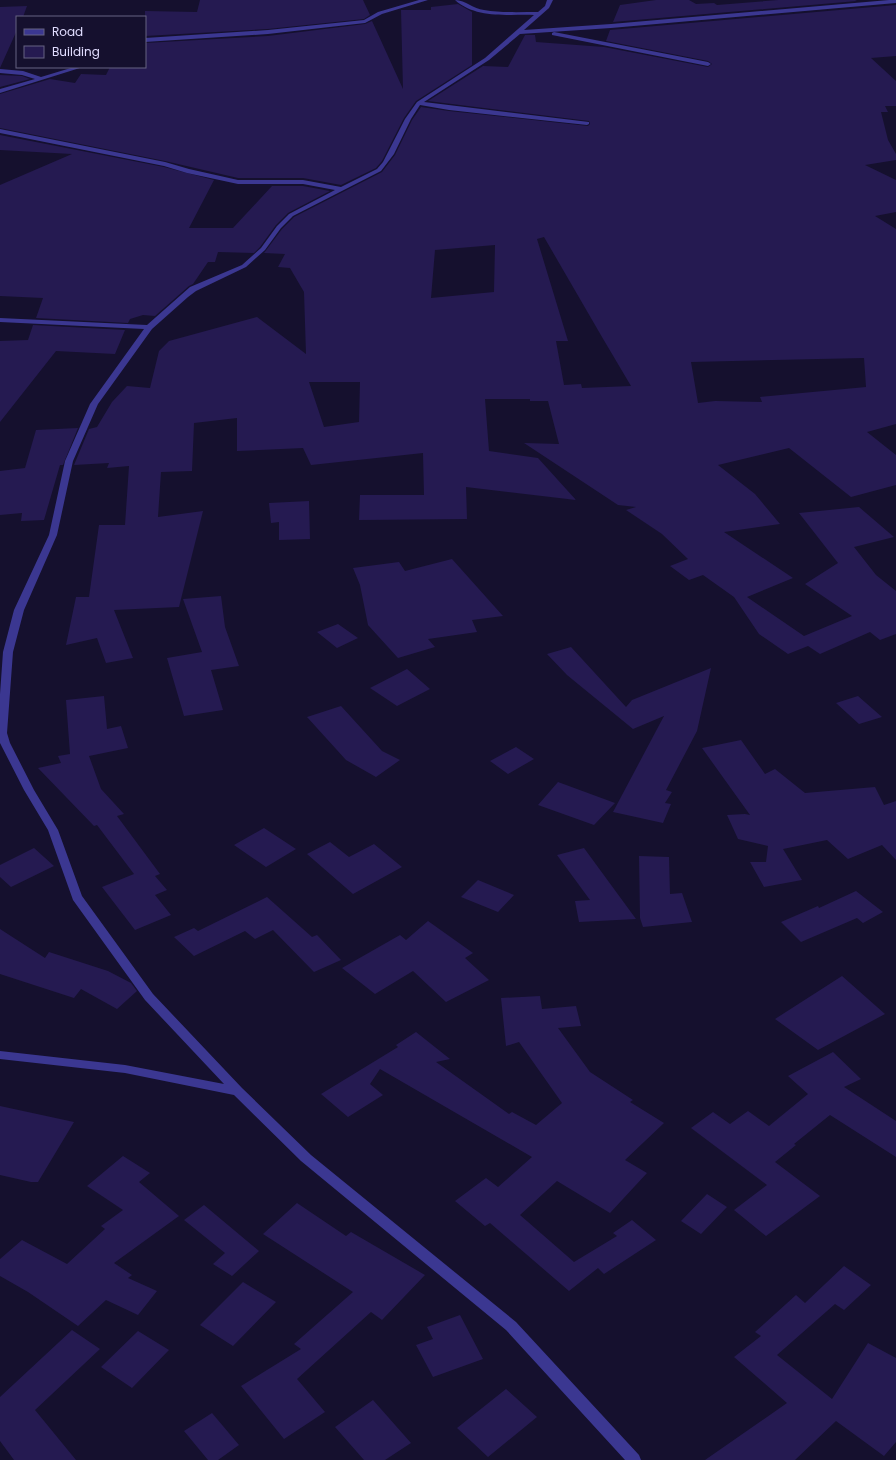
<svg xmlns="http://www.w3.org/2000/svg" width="896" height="1460" font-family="Poppins,sans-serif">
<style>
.building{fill:#251a51;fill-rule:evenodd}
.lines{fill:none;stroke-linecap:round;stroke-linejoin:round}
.minor{fill:#3b3791;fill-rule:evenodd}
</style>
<rect width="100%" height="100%" fill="#15102e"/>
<path class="building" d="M 200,0 L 363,0 L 370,15 L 364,19 L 268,29 L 145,36 L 145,11 L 197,12 Z
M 656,0 L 689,0 L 696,4 L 714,3 L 717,5 L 778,0 L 855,0 L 857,1 L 613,22 L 620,5 Z
M 458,4 L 472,12 L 472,65 L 416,101 L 404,118 L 382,161 L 376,168 L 341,185 L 303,178 L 238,178 L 165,161 L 0,128 L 0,94 L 50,79 L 75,83 L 81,74 L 106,75 L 110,67 L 145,67 L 145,43 L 268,36 L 365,24 L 372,21 L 403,89 L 401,10 L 431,10 L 431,7 Z
M 896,5 L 896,56 L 871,58 L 896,81 L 896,106 L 885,106 L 888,112 L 881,112 L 888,140 L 896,154 L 896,160 L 865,165 L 896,180 L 896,212 L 875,216 L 896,229 L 896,424 L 867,432 L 896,455 L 896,485 L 851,497 L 789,448 L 718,465 L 755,494 L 780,524 L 724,532 L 793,578 L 747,597 L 804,636 L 852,616 L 805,584 L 838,563 L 799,513 L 859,507 L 894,537 L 854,547 L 876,575 L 896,591 L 896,634 L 880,640 L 870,632 L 820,654 L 808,646 L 788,654 L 759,634 L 734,597 L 703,575 L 689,580 L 670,566 L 688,559 L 662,534 L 626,510 L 636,507 L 618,505 L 524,443 L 559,444 L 548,401 L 530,401 L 530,399 L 485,399 L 489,451 L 538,458 L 576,500 L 466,487 L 467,519 L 359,520 L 360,495 L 424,495 L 423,453 L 311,465 L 303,448 L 237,451 L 237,418 L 194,423 L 192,471 L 161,472 L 158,517 L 203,511 L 179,607 L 114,610 L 133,658 L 106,663 L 97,638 L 66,645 L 76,597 L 89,597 L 99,525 L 125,525 L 129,466 L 107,468 L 109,463 L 74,465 L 89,429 L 97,427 L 112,402 L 127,386 L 150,388 L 159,351 L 169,341 L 257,317 L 306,354 L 304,292 L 290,268 L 278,267 L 285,254 L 264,253 L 282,229 L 294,217 L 382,172 L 395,155 L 412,120 L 421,107 L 449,111 L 588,126 L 590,124 L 589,121 L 428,101 L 483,66 L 508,67 L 525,35 L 535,35 L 536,42 L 604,47 L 708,67 L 712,64 L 708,61 L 606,41 L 610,30 ZM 544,237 L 602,337 L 631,386 L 582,388 L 581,384 L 564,385 L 556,341 L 568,341 L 537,239 ZM 495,245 L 494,292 L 431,298 L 435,250 ZM 864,358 L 866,387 L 760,397 L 762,402 L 715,401 L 698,403 L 691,362 ZM 309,382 L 360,382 L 359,422 L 324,427 Z
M 27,6 L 23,17 L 17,17 L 17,30 L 0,68 L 0,7 Z
M 0,75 L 22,76 L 30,79 L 0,87 Z
M 0,135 L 164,167 L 214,180 L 189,228 L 233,228 L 272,186 L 303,186 L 330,191 L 288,213 L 276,225 L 260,247 L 254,253 L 218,252 L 215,262 L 208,262 L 193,284 L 189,286 L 155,316 L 143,315 L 130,319 L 128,323 L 36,318 L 43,298 L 0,296 L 0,185 L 72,154 L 0,150 Z
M 33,325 L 125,330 L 115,354 L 56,351 L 0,422 L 0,341 L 28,340 Z
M 78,428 L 63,465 L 60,465 L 44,520 L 21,521 L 22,513 L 0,515 L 0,471 L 25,468 L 36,430 Z
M 309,501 L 310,539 L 279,540 L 279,522 L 271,523 L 269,503 Z
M 452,559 L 503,616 L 472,620 L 477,632 L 428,639 L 435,647 L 398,658 L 368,625 L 360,585 L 353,568 L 399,562 L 405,571 Z
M 221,596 L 225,627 L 239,666 L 211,670 L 223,710 L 184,716 L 167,658 L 202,652 L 183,599 Z
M 338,624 L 358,638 L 337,648 L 317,632 Z
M 571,647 L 626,707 L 632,700 L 711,668 L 697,731 L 666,790 L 672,792 L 665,803 L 671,804 L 663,823 L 613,812 L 664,716 L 633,729 L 567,675 L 547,654 Z
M 407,669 L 430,689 L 397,706 L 370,688 Z
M 104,696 L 107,729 L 121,726 L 128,748 L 89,756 L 101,789 L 124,814 L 117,816 L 160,874 L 155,876 L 167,890 L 155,895 L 171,915 L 135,930 L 102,887 L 134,874 L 97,825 L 94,826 L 38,768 L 61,763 L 58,756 L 70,754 L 66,700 Z
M 858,696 L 882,717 L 859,724 L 836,703 Z
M 341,706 L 382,751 L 400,760 L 376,777 L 346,760 L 307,717 Z
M 741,740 L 765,774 L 775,769 L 805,793 L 875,787 L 884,805 L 896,801 L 896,860 L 882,845 L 848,859 L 827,840 L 783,849 L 802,880 L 764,887 L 750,862 L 766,862 L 768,846 L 738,839 L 727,815 L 745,814 L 750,815 L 702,748 Z
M 516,747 L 534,759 L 508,774 L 490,761 Z
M 558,782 L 615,803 L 594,825 L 538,805 Z
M 264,828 L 296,849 L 266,867 L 234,845 Z
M 330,842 L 349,857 L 374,844 L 402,867 L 353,894 L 307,854 Z
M 34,848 L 54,866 L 11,887 L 0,877 L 0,865 Z
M 584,848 L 636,919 L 579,922 L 575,901 L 590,900 L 557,855 Z
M 639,856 L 669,857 L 670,894 L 682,893 L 692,922 L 643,927 L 640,918 Z
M 478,880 L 514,895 L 498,912 L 461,897 Z
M 856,891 L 883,912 L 863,923 L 857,918 L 801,942 L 781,922 L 818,906 L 819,908 Z
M 267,897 L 312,937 L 317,935 L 341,960 L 314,972 L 273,930 L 255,939 L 245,931 L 194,956 L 174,937 L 194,928 L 198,931 Z
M 428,921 L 473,953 L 465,958 L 489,980 L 446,1002 L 413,971 L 375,994 L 342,968 L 400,935 L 406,940 Z
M 0,929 L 45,958 L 49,952 L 108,971 L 131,983 L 137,991 L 117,1009 L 81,989 L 74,998 L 0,974 Z
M 842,976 L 885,1014 L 818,1050 L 775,1019 Z
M 540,996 L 542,1009 L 576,1006 L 581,1026 L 558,1028 L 590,1072 L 633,1100 L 630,1102 L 664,1123 L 625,1160 L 647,1173 L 610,1213 L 557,1181 L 520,1215 L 574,1262 L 617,1236 L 613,1233 L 632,1220 L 656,1240 L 604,1274 L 598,1268 L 569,1291 L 490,1223 L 485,1226 L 455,1201 L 486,1178 L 498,1187 L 532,1157 L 380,1069 L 370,1084 L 383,1095 L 348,1117 L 321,1094 L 398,1047 L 396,1045 L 416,1032 L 450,1059 L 436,1062 L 509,1114 L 512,1112 L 536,1125 L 562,1103 L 519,1042 L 506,1046 L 501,998 Z
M 833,1052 L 861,1079 L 844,1087 L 896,1121 L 896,1157 L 830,1115 L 794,1144 L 796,1145 L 775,1162 L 820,1196 L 766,1236 L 734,1210 L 767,1185 L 691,1128 L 713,1112 L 730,1124 L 748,1111 L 769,1126 L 808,1094 L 788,1076 Z
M 0,1106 L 74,1122 L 38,1182 L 31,1182 L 0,1175 Z
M 123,1156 L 150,1173 L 139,1182 L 179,1216 L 114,1263 L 132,1275 L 128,1278 L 157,1291 L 138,1315 L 106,1300 L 78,1326 L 28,1292 L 0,1276 L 0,1259 L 22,1240 L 67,1264 L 105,1229 L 101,1226 L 123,1210 L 87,1186 Z
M 707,1194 L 727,1207 L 701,1234 L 681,1221 Z
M 297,1203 L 346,1236 L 351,1232 L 425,1275 L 382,1320 L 371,1312 L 297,1379 L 325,1412 L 284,1439 L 241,1386 L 301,1349 L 294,1344 L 353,1292 L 263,1234 Z
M 204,1205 L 259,1251 L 232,1276 L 213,1264 L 225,1253 L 184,1220 Z
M 844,1266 L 871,1285 L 844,1310 L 835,1304 L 777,1355 L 832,1399 L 868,1343 L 896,1358 L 896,1442 L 884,1456 L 836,1421 L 795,1460 L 705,1460 L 787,1403 L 734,1357 L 761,1336 L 755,1332 L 796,1295 L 805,1303 Z
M 243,1282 L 276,1302 L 233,1346 L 200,1325 Z
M 460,1315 L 483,1359 L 433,1377 L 416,1345 L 433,1339 L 427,1327 Z
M 72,1330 L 100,1349 L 35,1410 L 76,1460 L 14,1460 L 0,1441 L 0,1397 Z
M 138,1331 L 169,1350 L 132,1388 L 101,1367 Z
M 506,1389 L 537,1417 L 488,1457 L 457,1428 Z
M 373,1400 L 411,1443 L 385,1460 L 364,1460 L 335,1427 Z
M 212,1413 L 239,1445 L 218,1460 L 208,1460 L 184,1431 Z"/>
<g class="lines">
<path class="minor" d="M 419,0 L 428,0 L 382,14 L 365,23 L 268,34 L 145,42 L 145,38 L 268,30 L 364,20 L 378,12 Z
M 455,0 C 466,0 473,9 484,10 C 501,13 520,12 538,12 L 545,6 L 547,0 L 553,0 L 549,8 L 524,30 L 611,24 L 889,0 L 896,0 L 896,3 L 611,28 L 520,34 L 489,60 L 424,102 L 589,122 L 589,124 L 587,125 L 449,110 L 420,105 L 411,119 L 394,154 L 381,171 L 293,216 L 281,228 L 265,250 L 246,267 L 196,291 L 188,297 L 152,329 L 98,404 L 73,461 L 57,535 L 24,610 L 13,652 L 7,733 L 10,743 L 34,790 L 58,830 L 82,896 L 153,994 L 242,1088 L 311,1155 L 516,1322 L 639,1455 L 641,1460 L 625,1460 L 506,1330 L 301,1161 L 234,1095 L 125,1073 L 0,1059 L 0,1051 L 125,1065 L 224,1084 L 145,1000 L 73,900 L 48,830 L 24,790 L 0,743 L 0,694 L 3,652 L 14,610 L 49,535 L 65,461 L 90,404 L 144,329 L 0,322 L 0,318 L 147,325 L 190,287 L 242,265 L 261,248 L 277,226 L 289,214 L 335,190 L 303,184 L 238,184 L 187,173 L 164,166 L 0,133 L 0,129 L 165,162 L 189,169 L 238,180 L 303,180 L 341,187 L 377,169 L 383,162 L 405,119 L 417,102 L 485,58 L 534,15 C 508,14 476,19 455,0 Z
M 554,32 L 708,62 L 711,64 L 708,66 L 552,35 L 552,33 Z
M 74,67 L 83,67 L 0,93 L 0,89 L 35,79 L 22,75 L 0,73 L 0,69 L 23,71 L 41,77 Z"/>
</g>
<rect x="16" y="16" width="130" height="52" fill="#15102e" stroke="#676282"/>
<rect x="24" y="29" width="20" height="6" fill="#3b3791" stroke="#676282"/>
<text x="52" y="36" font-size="12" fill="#e1ddff">Road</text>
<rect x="24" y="46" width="20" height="12" fill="#251a51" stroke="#676282"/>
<text x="52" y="56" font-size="12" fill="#e1ddff">Building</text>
</svg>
